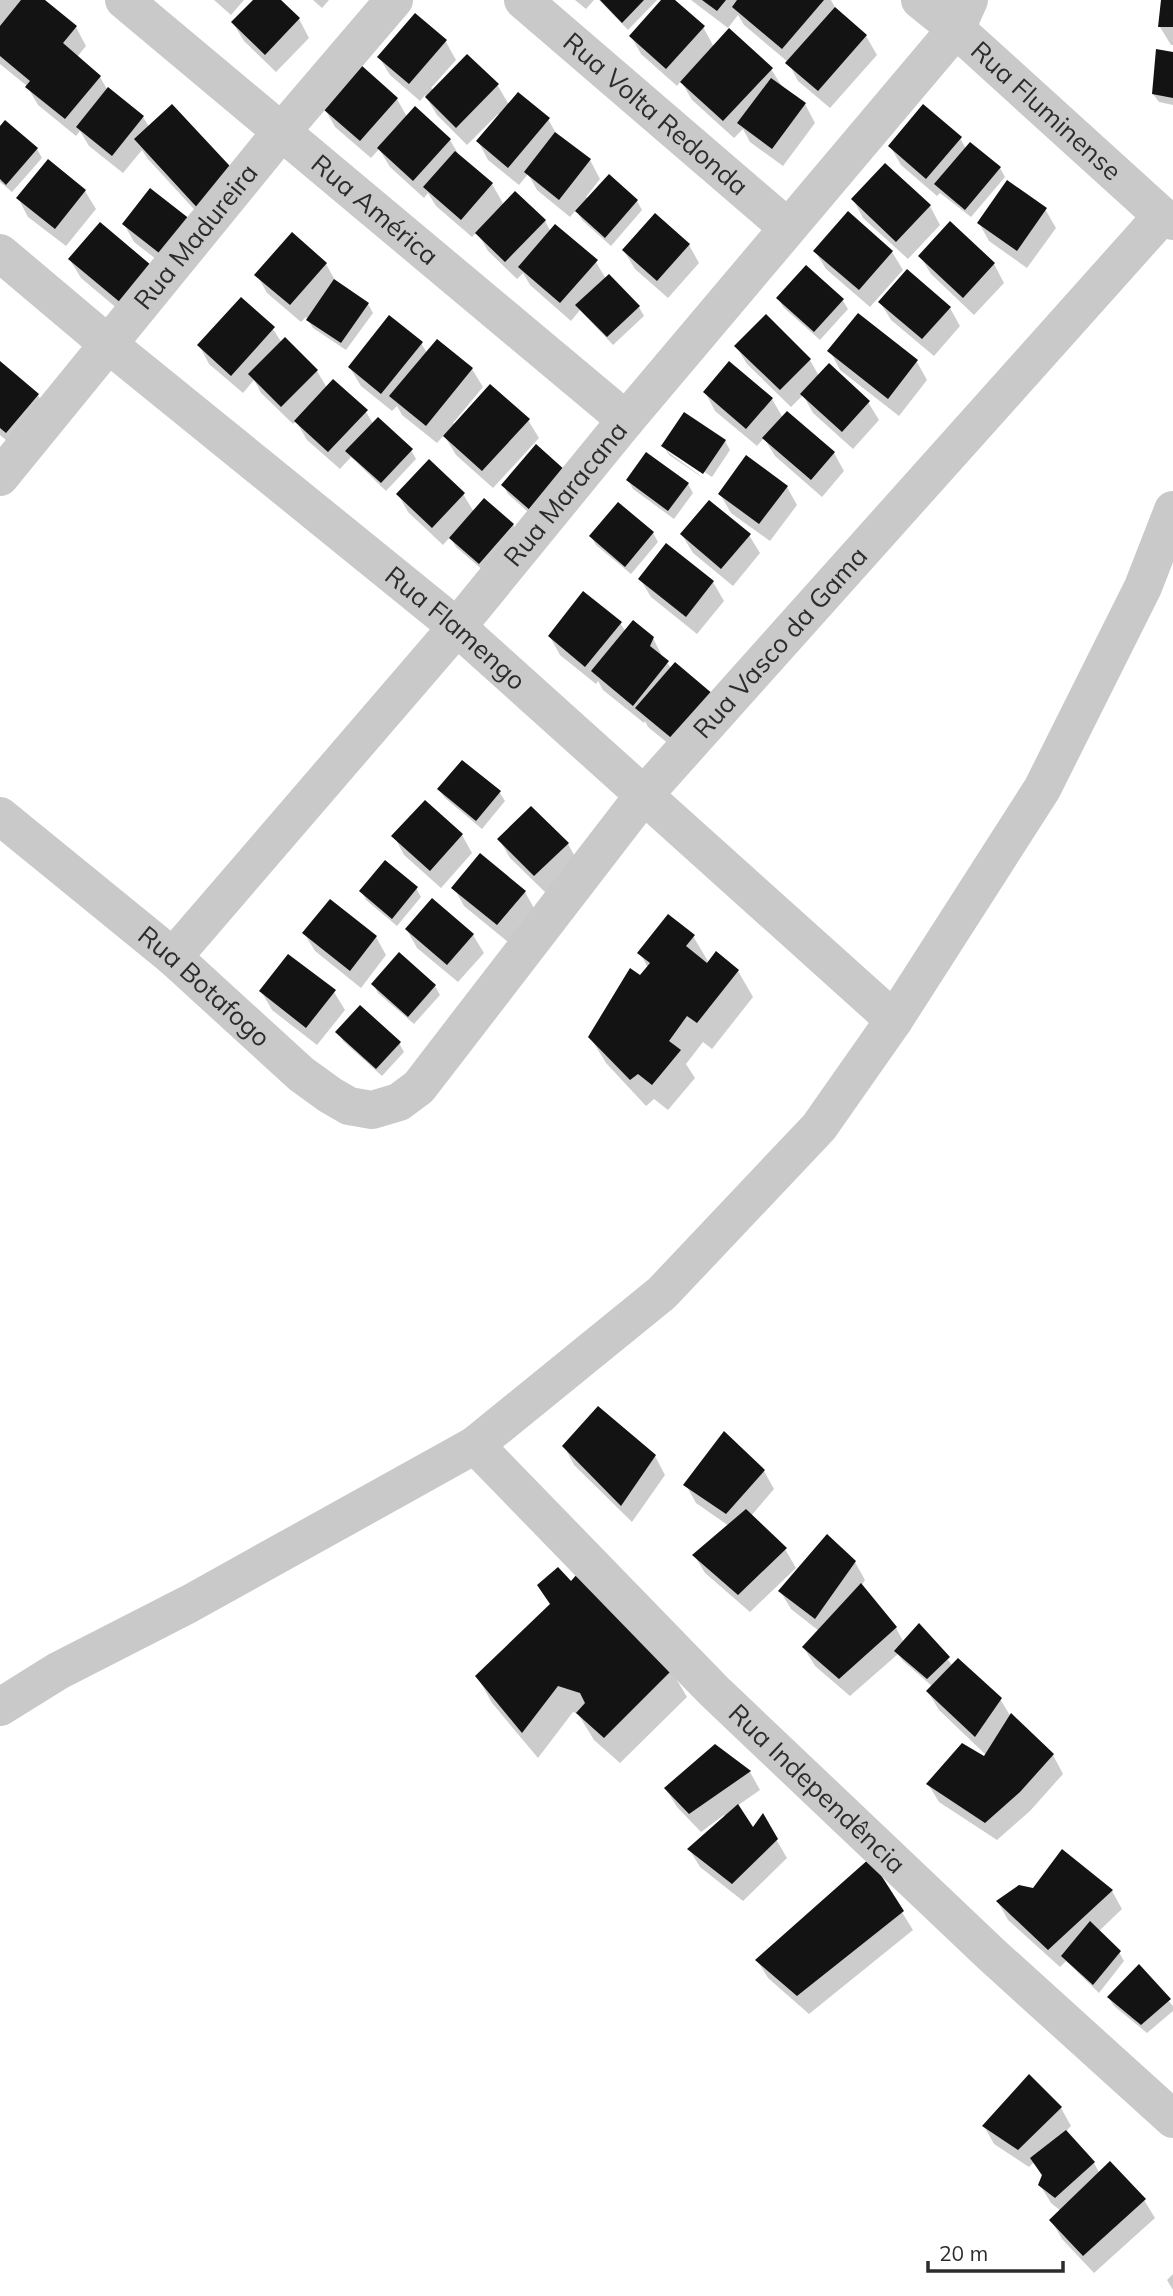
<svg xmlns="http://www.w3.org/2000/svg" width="1173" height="2296" font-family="Mulish,sans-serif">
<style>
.shadow{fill:#0003}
.building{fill:#131313}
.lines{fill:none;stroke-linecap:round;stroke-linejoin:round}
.minor{stroke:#c9c9c9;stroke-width:38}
.tertiary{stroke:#c9c9c9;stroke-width:38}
.labels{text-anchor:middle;stroke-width:7;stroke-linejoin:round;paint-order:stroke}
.street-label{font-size:26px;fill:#2c2c2c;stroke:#fff}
</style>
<rect width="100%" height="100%" fill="#fff"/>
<path class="shadow" d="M 0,0 L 43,0 L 76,27 L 86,46 L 77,57 L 100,77 L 108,91 L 143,117 L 214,231 L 147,158 L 142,150 L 123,173 L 89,146 L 80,131 L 76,136 L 38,105 L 27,86 L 0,64 Z
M 214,0 L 244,0 L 231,15 Z
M 255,0 L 279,0 L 299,19 L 309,38 L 276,72 L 244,41 L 233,23 Z
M 313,0 L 329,0 L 322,8 Z
M 575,0 L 594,0 L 586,9 Z
M 599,0 L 657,0 L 628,30 Z
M 664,0 L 672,0 L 703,27 L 714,47 L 771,69 L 783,88 L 805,104 L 815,123 L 783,166 L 750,142 L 743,129 L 734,138 L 692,100 L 681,81 L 677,86 L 641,54 L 631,36 Z
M 691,0 L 831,0 L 838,13 L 866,36 L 877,55 L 830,108 L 798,81 L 788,62 L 744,25 L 738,15 L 728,28 Z
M 1162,0 L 1173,0 L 1173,45 L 1171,45 L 1160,27 Z
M 415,15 L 446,42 L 456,60 L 431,88 L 434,90 L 467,56 L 498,86 L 509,105 L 548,119 L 557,135 L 590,160 L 600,179 L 586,197 L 588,199 L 609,176 L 637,201 L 642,210 L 611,246 L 582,220 L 576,210 L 570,217 L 537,190 L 528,174 L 519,185 L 488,160 L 478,141 L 500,116 L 498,114 L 467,145 L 437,115 L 425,95 L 420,101 L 390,75 L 379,57 Z
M 1173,54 L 1173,105 L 1159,102 L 1153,94 Z
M 361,68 L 397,99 L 407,117 L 415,109 L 450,140 L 460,157 L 492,184 L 504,205 L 545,221 L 551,232 L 596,262 L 606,279 L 639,307 L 644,316 L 613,345 L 580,310 L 571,321 L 530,285 L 523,273 L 517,279 L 488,251 L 477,232 L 472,237 L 436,206 L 428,193 L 424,198 L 390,167 L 379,149 L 371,158 L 335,127 L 325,109 Z
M 6,123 L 37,149 L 42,158 L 12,192 L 0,182 L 0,129 Z
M 960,138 L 966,149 L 1000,168 L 1005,177 L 971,217 L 940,193 L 937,196 L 901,165 L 890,146 Z
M 885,165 L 930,206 L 940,225 L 908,259 L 863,218 L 853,199 Z
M 85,191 L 96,209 L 66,246 L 28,217 L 18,198 Z
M 150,191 L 174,273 L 134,242 L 124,224 Z
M 1045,209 L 1056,228 L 1027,268 L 989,241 L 979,223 Z
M 101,224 L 138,326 L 81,278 L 70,260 Z
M 950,224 L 994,264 L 1004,283 L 974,315 L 931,274 L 920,256 Z
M 689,245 L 699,263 L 668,298 L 635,269 L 624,251 Z
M 815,251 L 892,252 L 903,270 L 870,307 L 826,269 Z
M 326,264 L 336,282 L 368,304 L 373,313 L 346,350 L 313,328 L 306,317 L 301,322 L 267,293 L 257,275 Z
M 806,268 L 843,301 L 848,309 L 820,340 L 783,307 L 778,298 Z
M 880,302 L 950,308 L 960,326 L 934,356 L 891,320 Z
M 858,316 L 917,362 L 927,380 L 899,416 L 840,370 L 830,351 Z
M 766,317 L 810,360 L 819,376 L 868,402 L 879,420 L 853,449 L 813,413 L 803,395 L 791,407 L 747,364 L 736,346 Z
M 273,329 L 282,343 L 317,371 L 327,388 L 366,412 L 374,425 L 411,450 L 416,459 L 386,491 L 351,457 L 340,469 L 307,440 L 296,421 L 293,424 L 261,393 L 254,380 L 243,393 L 209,364 L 199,345 Z
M 437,341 L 472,369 L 483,387 L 453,423 L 456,425 L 528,420 L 539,438 L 493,488 L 456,455 L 444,435 L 437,443 L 402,415 L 397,406 L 392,411 L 361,386 L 350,368 L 421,343 L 427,353 Z
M 0,363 L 38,395 L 48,414 L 17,450 L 0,435 Z
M 705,392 L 772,399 L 783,418 L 834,453 L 844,471 L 822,497 L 775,456 L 764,438 L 757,446 L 715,411 Z
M 725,441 L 730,450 L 712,477 L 668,448 L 668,452 L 709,482 L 669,455 L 664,446 Z
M 536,447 L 536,519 L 508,494 L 503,485 Z
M 628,480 L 688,484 L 693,493 L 674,519 L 633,489 Z
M 787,487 L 797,505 L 770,541 L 731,513 L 720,494 Z
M 398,494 L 463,494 L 474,512 L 513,525 L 518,534 L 485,572 L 456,547 L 450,537 L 443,545 L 408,512 Z
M 653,533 L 658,542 L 631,574 L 596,545 L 591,536 Z
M 682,535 L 749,535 L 760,553 L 733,586 L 693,553 Z
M 667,546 L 713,582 L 724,601 L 697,634 L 651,597 L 640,579 Z
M 620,623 L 626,632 L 653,638 L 663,658 L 671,668 L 686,758 L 648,727 L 645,721 L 644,723 L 603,690 L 598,681 L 596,684 L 560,655 L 550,637 Z
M 462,762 L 500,793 L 505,801 L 482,829 L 445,798 L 439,790 Z
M 462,835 L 472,853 L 441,888 L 404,855 L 394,836 Z
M 499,839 L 568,844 L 578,862 L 546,893 L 510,858 Z
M 416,888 L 421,897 L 397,926 L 366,900 L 361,891 Z
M 454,888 L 525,892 L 535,910 L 508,942 L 464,906 Z
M 407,930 L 473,935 L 484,953 L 458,982 L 417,948 Z
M 304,933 L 376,937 L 386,955 L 361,988 L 315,951 Z
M 693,936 L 709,963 L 738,971 L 753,997 L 712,1049 L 703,1042 L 686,1064 L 695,1078 L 668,1110 L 654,1099 L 646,1106 L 606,1063 L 590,1037 L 648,968 L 640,953 Z
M 373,984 L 435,986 L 440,995 L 414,1024 L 378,993 Z
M 261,991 L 334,992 L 345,1010 L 317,1045 L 272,1010 Z
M 338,1032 L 399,1043 L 404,1052 L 382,1076 L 343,1041 Z
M 564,1446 L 655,1456 L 665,1475 L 632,1522 L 574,1465 Z
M 764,1471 L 774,1489 L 751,1516 L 785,1549 L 796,1568 L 750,1612 L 705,1573 L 694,1555 L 729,1526 L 696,1503 L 686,1485 Z
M 855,1562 L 865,1580 L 861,1586 L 896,1628 L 904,1643 L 919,1626 L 953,1666 L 1000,1699 L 1011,1717 L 1053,1755 L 1063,1774 L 1030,1811 L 997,1840 L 939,1802 L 928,1784 L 986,1755 L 939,1710 L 928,1692 L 933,1687 L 902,1660 L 898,1654 L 850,1696 L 815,1666 L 804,1648 L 819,1631 L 791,1609 L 780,1591 Z
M 571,1584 L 671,1670 L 687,1697 L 620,1763 L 594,1740 L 578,1714 L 573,1712 L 538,1758 L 492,1703 L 477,1676 Z
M 716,1747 L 750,1772 L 760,1790 L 737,1806 L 753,1830 L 763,1817 L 787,1858 L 743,1901 L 700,1867 L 689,1849 L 726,1817 L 724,1815 L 701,1832 L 677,1807 L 666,1789 Z
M 870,1861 L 913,1930 L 809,2014 L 768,1978 L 757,1960 Z
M 1034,1890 L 1112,1891 L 1122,1909 L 1098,1932 L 1119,1952 L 1124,1961 L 1099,1993 L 1066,1961 L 1060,1967 L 1008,1920 L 998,1902 Z
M 1138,1967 L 1173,2006 L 1173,2011 L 1147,2033 L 1114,2006 L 1109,1998 Z
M 1061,2108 L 1071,2126 L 1066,2131 L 1094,2163 L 1100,2174 L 1144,2200 L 1155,2218 L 1094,2273 L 1062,2239 L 1051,2220 L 1061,2211 L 1051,2203 L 1040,2185 L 1043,2178 L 1034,2162 L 1029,2167 L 994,2144 L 984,2126 Z
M 1173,2274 L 1173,2290 L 1167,2280 Z"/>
<path class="building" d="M 21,0 L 45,0 L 77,26 L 63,43 L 101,76 L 65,119 L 25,87 L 30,81 L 0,56 L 0,26 Z
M 253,0 L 281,0 L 300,18 L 265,55 L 231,22 Z
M 600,0 L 644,0 L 622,23 Z
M 661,0 L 675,0 L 705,26 L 666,69 L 629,36 Z
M 702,0 L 726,0 L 717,11 Z
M 737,0 L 824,0 L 782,49 L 732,7 Z
M 1161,0 L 1173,0 L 1173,27 L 1158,27 Z
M 835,7 L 867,35 L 818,91 L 785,63 Z
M 415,13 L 447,40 L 409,84 L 377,57 Z
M 729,28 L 773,68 L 723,121 L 680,82 Z
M 1156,49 L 1173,52 L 1173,98 L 1152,94 Z
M 467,54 L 499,84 L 456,128 L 425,97 Z
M 361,65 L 398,98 L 360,141 L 323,109 Z
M 771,78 L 806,103 L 772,149 L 737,123 Z
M 108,87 L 144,116 L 112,156 L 76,127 Z
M 518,92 L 550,118 L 508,168 L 476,141 Z
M 172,104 L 241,178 L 203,214 L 134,139 Z
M 923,104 L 962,137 L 926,179 L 888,146 Z
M 415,106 L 451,139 L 413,181 L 377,148 Z
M 5,120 L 38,148 L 6,185 L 0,179 L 0,126 Z
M 555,132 L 591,159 L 559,200 L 524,172 Z
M 970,142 L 1001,167 L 965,210 L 934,184 Z
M 455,151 L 493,183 L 461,220 L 423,187 Z
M 48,159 L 86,190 L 55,229 L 16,198 Z
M 885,163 L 931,205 L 896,242 L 851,199 Z
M 609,174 L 638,200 L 605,238 L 575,211 Z
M 1007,180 L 1047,208 L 1017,251 L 977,223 Z
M 150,188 L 191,220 L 163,256 L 122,224 Z
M 515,191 L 546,220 L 505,262 L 475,233 Z
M 848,211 L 893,251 L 859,290 L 813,251 Z
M 655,213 L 690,244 L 657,281 L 622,250 Z
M 950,221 L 995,263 L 963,298 L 918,256 Z
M 100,222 L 158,271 L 127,308 L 68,259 Z
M 555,224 L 598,260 L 560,303 L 518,267 Z
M 292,232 L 327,263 L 290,305 L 254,275 Z
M 806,265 L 844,299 L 814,332 L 776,298 Z
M 907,269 L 951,307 L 922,339 L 878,302 Z
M 609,274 L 640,306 L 607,337 L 575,305 Z
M 334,279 L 369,303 L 341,343 L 306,320 Z
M 241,297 L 275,327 L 231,376 L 197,345 Z
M 858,313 L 918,360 L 888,399 L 827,351 Z
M 766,314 L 811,359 L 780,390 L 734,346 Z
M 389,315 L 423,342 L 381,394 L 348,367 Z
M 285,337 L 318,370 L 281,407 L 248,374 Z
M 437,339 L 473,368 L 426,426 L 389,396 Z
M 0,361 L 39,394 L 6,433 L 0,428 Z
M 729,361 L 773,398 L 746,429 L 703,392 Z
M 829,363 L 870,401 L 842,432 L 800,394 Z
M 333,379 L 368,410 L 328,452 L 294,421 Z
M 490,384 L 530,419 L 482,471 L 443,436 Z
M 787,411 L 835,452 L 811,480 L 762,438 Z
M 684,412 L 726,440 L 703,474 L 661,446 Z
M 378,417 L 413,449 L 381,483 L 345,451 Z
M 536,444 L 566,471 L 531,511 L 501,485 Z
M 646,452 L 689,483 L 668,511 L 626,480 Z
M 746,455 L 788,486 L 759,524 L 718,494 Z
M 429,459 L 465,493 L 432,528 L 396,494 Z
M 484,498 L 514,524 L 479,564 L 449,538 Z
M 709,500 L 751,534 L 721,569 L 680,534 Z
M 618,502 L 654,532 L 625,567 L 589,536 Z
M 666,543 L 714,581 L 686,617 L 638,579 Z
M 583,591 L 622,622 L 585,667 L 548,636 Z
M 633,620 L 654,637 L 650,646 L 669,661 L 633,706 L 591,671 Z
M 675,662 L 714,695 L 675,741 L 635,708 Z
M 462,760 L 501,791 L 476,821 L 437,789 Z
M 425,800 L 463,834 L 430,871 L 391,836 Z
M 531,806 L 569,843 L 534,876 L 497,839 Z
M 480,853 L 526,891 L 497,925 L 451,888 Z
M 385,860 L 418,887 L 392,919 L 359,891 Z
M 432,898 L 474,934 L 447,965 L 405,929 Z
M 330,899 L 377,936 L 350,971 L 302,933 Z
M 668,914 L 695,935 L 686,946 L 707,963 L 716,951 L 739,970 L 697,1023 L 687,1016 L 669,1041 L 681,1050 L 652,1085 L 638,1074 L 630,1080 L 588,1037 L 630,968 L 640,975 L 650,963 L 637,953 Z
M 399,952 L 436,985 L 408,1017 L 371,984 Z
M 288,954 L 336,990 L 306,1028 L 259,991 Z
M 360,1005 L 401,1042 L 376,1069 L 335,1032 Z
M 598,1406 L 656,1455 L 621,1506 L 562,1446 Z
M 724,1431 L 765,1470 L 726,1514 L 683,1485 Z
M 746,1509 L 787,1548 L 738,1595 L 692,1555 Z
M 827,1534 L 856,1561 L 815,1619 L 778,1591 Z
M 558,1567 L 571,1581 L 578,1573 L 673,1669 L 604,1738 L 576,1713 L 585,1703 L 580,1693 L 558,1686 L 522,1733 L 475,1676 L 550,1604 L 537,1585 Z
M 861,1583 L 897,1627 L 839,1679 L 802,1647 Z
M 919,1623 L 950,1657 L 927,1679 L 894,1651 Z
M 958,1658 L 1002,1698 L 975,1737 L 926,1691 Z
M 1011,1713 L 1054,1754 L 1020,1792 L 985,1823 L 926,1784 L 962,1743 L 984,1756 Z
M 715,1744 L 751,1771 L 689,1814 L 664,1788 Z
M 738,1804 L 753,1827 L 763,1813 L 778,1839 L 732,1884 L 687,1849 Z
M 1062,1849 L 1113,1890 L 1048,1950 L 996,1901 L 1019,1885 L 1033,1888 Z
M 870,1858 L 904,1911 L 797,1996 L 755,1960 Z
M 1090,1921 L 1121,1951 L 1093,1985 L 1061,1956 Z
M 1139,1964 L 1171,1999 L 1141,2025 L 1107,1997 Z
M 1029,2074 L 1062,2107 L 1018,2150 L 982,2126 Z
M 1066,2130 L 1095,2162 L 1055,2198 L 1038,2185 L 1042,2175 L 1030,2158 Z
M 1110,2161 L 1146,2199 L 1083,2256 L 1049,2220 Z"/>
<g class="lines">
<g class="minor">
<path id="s1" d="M 124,0 L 626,420"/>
<path id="s2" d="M 523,0 L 787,227"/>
<path id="s3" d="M 920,0 L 956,29 L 1162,216 L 1173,221"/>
<path id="s4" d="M 0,253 L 108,344 L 457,627 L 894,1020"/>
<path id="s5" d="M 0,477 L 282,131 L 394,0"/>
<path id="s6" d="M 0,816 L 173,957 L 301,1074 L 330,1095 L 349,1106 L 372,1110 L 399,1102 L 419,1087 L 643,796 L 1162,216"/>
<path id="s7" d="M 173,957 L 457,627 L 626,420 L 956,29 L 969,0"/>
<path id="s8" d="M 475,1445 L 714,1691 L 992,1955 L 1173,2119"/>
</g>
<path class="tertiary" d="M 0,1707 L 58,1671 L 189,1604 L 475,1445 L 662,1293 L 819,1127 L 894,1020 L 1042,789 L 1143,587 L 1173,510"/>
</g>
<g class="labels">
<g class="street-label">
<text dy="9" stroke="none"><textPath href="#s3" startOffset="168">Rua Fluminense</textPath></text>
<text dy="9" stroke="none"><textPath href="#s2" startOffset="175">Rua Volta Redonda</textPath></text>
<text dy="9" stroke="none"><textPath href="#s1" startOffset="327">Rua América</textPath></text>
<text dy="9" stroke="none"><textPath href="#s5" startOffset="310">Rua Madureira</textPath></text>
<text dy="9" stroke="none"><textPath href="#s7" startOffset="607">Rua Maracana</textPath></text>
<text dy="9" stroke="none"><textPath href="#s4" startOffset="590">Rua Flamengo</textPath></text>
<text dy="9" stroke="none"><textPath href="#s6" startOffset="1104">Rua Vasco da Gama</textPath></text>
<text dy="9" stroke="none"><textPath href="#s6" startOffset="266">Rua Botafogo</textPath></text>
<text dy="9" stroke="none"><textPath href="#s8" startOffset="485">Rua Independência</textPath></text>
</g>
</g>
<path d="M928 2261v10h135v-10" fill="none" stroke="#2c2c2c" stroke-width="3.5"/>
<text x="939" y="2261" font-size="21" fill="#2c2c2c" stroke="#ffffff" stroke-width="5" paint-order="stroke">20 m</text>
</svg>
